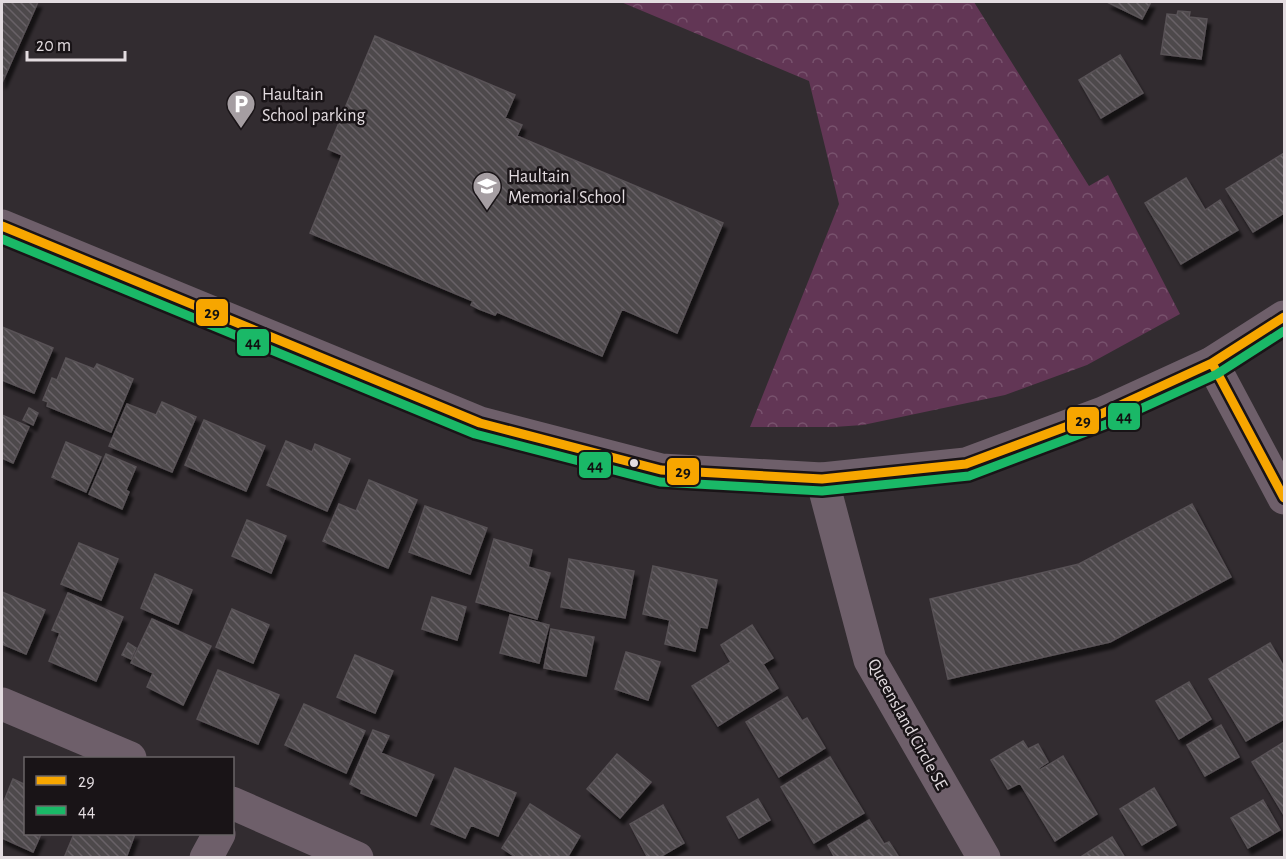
<svg xmlns="http://www.w3.org/2000/svg" width="1286" height="859" font-family="'Alegreya Sans',sans-serif">
<style>
.forest{fill:url(#forest-crowns)}
.building{fill:url(#building-back-hatch);stroke:#585256;stroke-width:1.5;filter:url(#shadow)}
.lines{fill:none;stroke-linecap:round;stroke-linejoin:round}
.minor{stroke:#6e5f6a;stroke-width:33}
.tertiary{stroke:#6e5f6a;stroke-width:33}
.bus-1-casing{stroke:#191417;stroke-width:14}
.bus-2-casing{stroke:#191417;stroke-width:14}
.bus-1{stroke:#f7a600;stroke-width:9}
.bus-2{stroke:#1ab867;stroke-width:9}
.bus-dot{fill:#e3dce0;stroke:#191417;stroke-width:2}
.labels{text-anchor:middle;stroke-width:5;stroke-linejoin:round;paint-order:stroke}
.poi-label{font-size:18px;fill:#e3dce0;stroke:#191417;text-anchor:start}
.street-label{font-size:18px;fill:#e3dce0;stroke:#191417}
.line-badge{stroke:#191417;stroke-width:2}
.pale-badge-label{font-size:16px;text-anchor:middle;font-weight:bold;fill:#111}
</style>
<defs>
<pattern id="forest-crowns" width="20" height="18" patternUnits="userSpaceOnUse" patternTransform="scale(1.5)"><rect width="20" height="18" fill="#623655"/><path d="M2 6a3 3 0 1 1 6 0M12 15a3 3 0 1 1 6 0" fill="none" stroke="#78526d"/></pattern>
<pattern id="building-back-hatch" width="6" height="6" patternUnits="userSpaceOnUse" patternTransform="scale(1.5)"><rect width="6" height="6" fill="#4e484c"/><path d="M-1 5l2 2M0 0l6 6M5-1l2 2" fill="none" stroke="#676266"/></pattern>
<filter id="shadow"><feDropShadow dx="3.5" dy="6" stdDeviation="1.5" flood-color="#0009"/></filter>
</defs>
<rect width="100%" height="100%" fill="#322c30"/>
<path class="forest" d="M 621,2 L 974,2 L 1089,186 L 1108,175 L 1180,314 L 1087,365 L 1005,395 L 863,425 L 834,427 L 750,427 L 839,204 L 809,81 Z"/>
<path class="building" d="M 2,2 L 38,2 L 2,83 Z
M 1107,2 L 1151,2 L 1142,19 Z
M 1178,11 L 1190,12 L 1189,17 L 1207,19 L 1201,59 L 1161,54 L 1167,14 L 1177,15 Z
M 375,36 L 515,95 L 505,118 L 522,125 L 517,136 L 723,223 L 677,333 L 622,309 L 602,356 L 497,312 L 495,315 L 479,309 L 471,305 L 473,301 L 310,233 L 342,155 L 328,149 Z
M 1120,55 L 1143,93 L 1101,118 L 1079,80 Z
M 1284,153 L 1284,213 L 1253,232 L 1226,189 Z
M 1186,178 L 1205,210 L 1220,200 L 1238,230 L 1181,264 L 1145,203 Z
M 2,327 L 53,348 L 34,393 L 2,380 Z
M 66,358 L 94,369 L 97,364 L 133,379 L 111,432 L 47,406 L 48,402 L 43,400 L 52,378 L 57,380 Z
M 162,402 L 196,417 L 172,472 L 109,446 L 127,404 L 156,415 Z
M 29,408 L 38,413 L 33,425 L 23,420 Z
M 2,415 L 29,427 L 13,463 L 2,458 Z
M 204,420 L 265,446 L 246,491 L 185,465 Z
M 286,441 L 312,452 L 315,444 L 350,459 L 327,511 L 267,485 Z
M 66,442 L 101,457 L 86,492 L 52,477 Z
M 106,454 L 136,467 L 126,490 L 129,492 L 122,509 L 89,494 Z
M 369,480 L 417,500 L 388,568 L 323,541 L 339,504 L 356,511 Z
M 1192,504 L 1231,577 L 1110,642 L 948,679 L 930,599 L 1079,564 Z
M 425,506 L 487,528 L 470,574 L 409,552 Z
M 247,520 L 286,536 L 271,573 L 232,556 Z
M 494,539 L 532,550 L 528,567 L 550,573 L 537,619 L 476,602 Z
M 79,543 L 118,559 L 101,600 L 61,584 Z
M 569,559 L 634,571 L 625,618 L 561,607 Z
M 653,566 L 717,580 L 707,628 L 700,627 L 695,651 L 665,644 L 670,620 L 643,614 Z
M 155,574 L 192,590 L 178,624 L 141,608 Z
M 2,592 L 45,610 L 26,654 L 2,644 Z
M 68,593 L 123,617 L 96,681 L 49,661 L 60,633 L 52,630 Z
M 432,597 L 466,607 L 457,640 L 422,629 Z
M 232,609 L 269,625 L 253,663 L 216,647 Z
M 510,615 L 549,625 L 539,663 L 500,653 Z
M 152,619 L 211,646 L 183,705 L 147,687 L 153,673 L 131,663 Z
M 752,625 L 773,658 L 763,664 L 778,688 L 718,726 L 692,686 L 731,662 L 721,645 Z
M 551,629 L 594,637 L 586,676 L 544,668 Z
M 128,643 L 136,648 L 131,659 L 122,655 Z
M 1270,643 L 1284,667 L 1284,719 L 1246,741 L 1209,679 Z
M 626,652 L 660,662 L 648,700 L 615,689 Z
M 355,655 L 393,671 L 375,713 L 337,697 Z
M 218,670 L 279,695 L 258,744 L 197,719 Z
M 1189,682 L 1211,719 L 1179,739 L 1156,701 Z
M 787,697 L 802,721 L 807,718 L 825,748 L 779,777 L 746,722 Z
M 304,704 L 365,731 L 346,773 L 285,745 Z
M 1221,725 L 1239,757 L 1205,776 L 1187,745 Z
M 373,730 L 389,736 L 381,753 L 434,775 L 416,816 L 361,793 L 362,790 L 350,784 Z
M 1023,741 L 1028,749 L 1038,744 L 1048,762 L 1039,768 L 1040,770 L 1063,756 L 1097,814 L 1055,841 L 1020,783 L 1008,789 L 991,760 Z
M 1284,742 L 1284,815 L 1252,762 Z
M 617,754 L 651,782 L 620,818 L 587,789 Z
M 830,757 L 864,813 L 814,843 L 781,787 Z
M 455,768 L 516,793 L 498,836 L 471,825 L 465,838 L 431,824 Z
M 13,779 L 26,785 L 26,834 L 41,834 L 33,852 L 2,838 L 2,806 Z
M 1154,788 L 1176,825 L 1142,845 L 1120,809 Z
M 758,799 L 770,820 L 739,838 L 727,817 Z
M 1263,800 L 1280,830 L 1248,848 L 1231,818 Z
M 530,804 L 580,836 L 567,858 L 517,858 L 502,848 Z
M 663,805 L 684,843 L 658,858 L 648,858 L 630,824 Z
M 869,820 L 884,844 L 889,842 L 898,856 L 895,858 L 835,858 L 828,845 Z
M 74,834 L 135,834 L 126,858 L 64,858 Z
M 1112,837 L 1125,858 L 1079,858 Z"/>
<g class="lines">
<path class="minor" d="M 1212,363 L 1284,498
M 822,479 L 870,660 L 984,858
M 2,704 L 130,758
M 232,803 L 357,858
M 206,858 L 219,834"/>
<path class="tertiary" d="M 2,226 L 480,423 L 661,470 L 822,479 L 966,464 L 1103,413 L 1212,363 L 1284,317"/>
<g class="bus-1-casing">
<path id="bus-1" d="M 2,226 L 480,423 L 661,470 L 822,479 L 966,464 L 1103,413 L 1212,363 L 1284,317
M 1212,363 L 1284,498"/>
</g>
<g class="bus-2-casing">
<path id="bus-2" d="M 2,239 L 475,434 L 660,482 L 822,491 L 969,476 L 1107,424 L 1217,374 L 1284,331"/>
</g>
<use href="#bus-1" class="bus-1"/>
<use href="#bus-2" class="bus-2"/>
</g>
<defs>
<g id="parking-pin" transform="scale(1.5)"><path d="M0 17L-7.5 6A9.5 9.5 0 1 1 7.5 6Z" fill="#a59ea2" stroke="#191417"/><path d="M-3.5-5.5H1a3.5 3.5 0 0 1 0 7H-1V5.5H-3.5ZM-1-3.4V-.6H.8a1.4 1.4 0 0 0 0-2.8Z" fill="#fff"/></g>
<g id="school-pin" transform="scale(1.5)"><path d="M0 17L-7.5 6A9.5 9.5 0 1 1 7.5 6Z" fill="#a59ea2" stroke="#191417"/><path d="M0-5L7-2L0 1L-7-2ZM-4 1L0 2.5L4 1V4Q0 6-4 4Z" fill="#fff"/></g>
</defs>
<g fill-rule="evenodd">
<use href="#parking-pin" x="241" y="104"/>
<use href="#school-pin" x="487" y="186"/>
</g>
<circle class="bus-dot" cx="634" cy="463" r="5"/>
<g class="labels">
<g class="poi-label">
<text x="262" y="100">Haultain<tspan x="262" dy="21">School parking</tspan></text>
<text x="508" y="182">Haultain<tspan x="508" dy="21">Memorial School</tspan></text>
</g>
<g class="street-label">
<text transform="translate(908 724) rotate(61)" y="6">Queensland Circle SE</text>
</g>
</g>
<g class="line-badge">
<rect x="195" y="298" width="34" height="29" rx="6" fill="#f7a600"/>
<rect x="236" y="328" width="34" height="29" rx="6" fill="#1ab867"/>
<rect x="1107" y="402" width="34" height="29" rx="6" fill="#1ab867"/>
<rect x="1066" y="406" width="34" height="29" rx="6" fill="#f7a600"/>
<rect x="578" y="451" width="34" height="28" rx="6" fill="#1ab867"/>
<rect x="666" y="457" width="34" height="29" rx="6" fill="#f7a600"/>
</g>
<g class="pale-badge-label">
<text x="212" y="318">29</text>
<text x="253" y="348">44</text>
<text x="1124" y="422">44</text>
<text x="1083" y="426">29</text>
<text x="595" y="471">44</text>
<text x="683" y="477">29</text>
</g>
<rect width="1286" height="859" fill="none" stroke="#e3dce0" stroke-width="6"/>
<rect x="24" y="757" width="210" height="78" fill="#191417" stroke="#6a6467" stroke-width="1.5"/>
<rect x="36" y="776" width="30" height="9" fill="#f7a600" stroke="#6a6467" stroke-width="1.5"/>
<text x="78" y="787" font-size="18" fill="#e3dce0">29</text>
<rect x="36" y="806" width="30" height="9" fill="#1ab867" stroke="#6a6467" stroke-width="1.5"/>
<text x="78" y="817" font-size="18" fill="#e3dce0">44</text>
<path d="M27 51v9h98v-9" fill="none" stroke="#e3dce0" stroke-width="3"/>
<text x="36" y="51" font-size="18" fill="#e3dce0" stroke="#191417" stroke-width="4.5" paint-order="stroke">20 m</text>
</svg>
